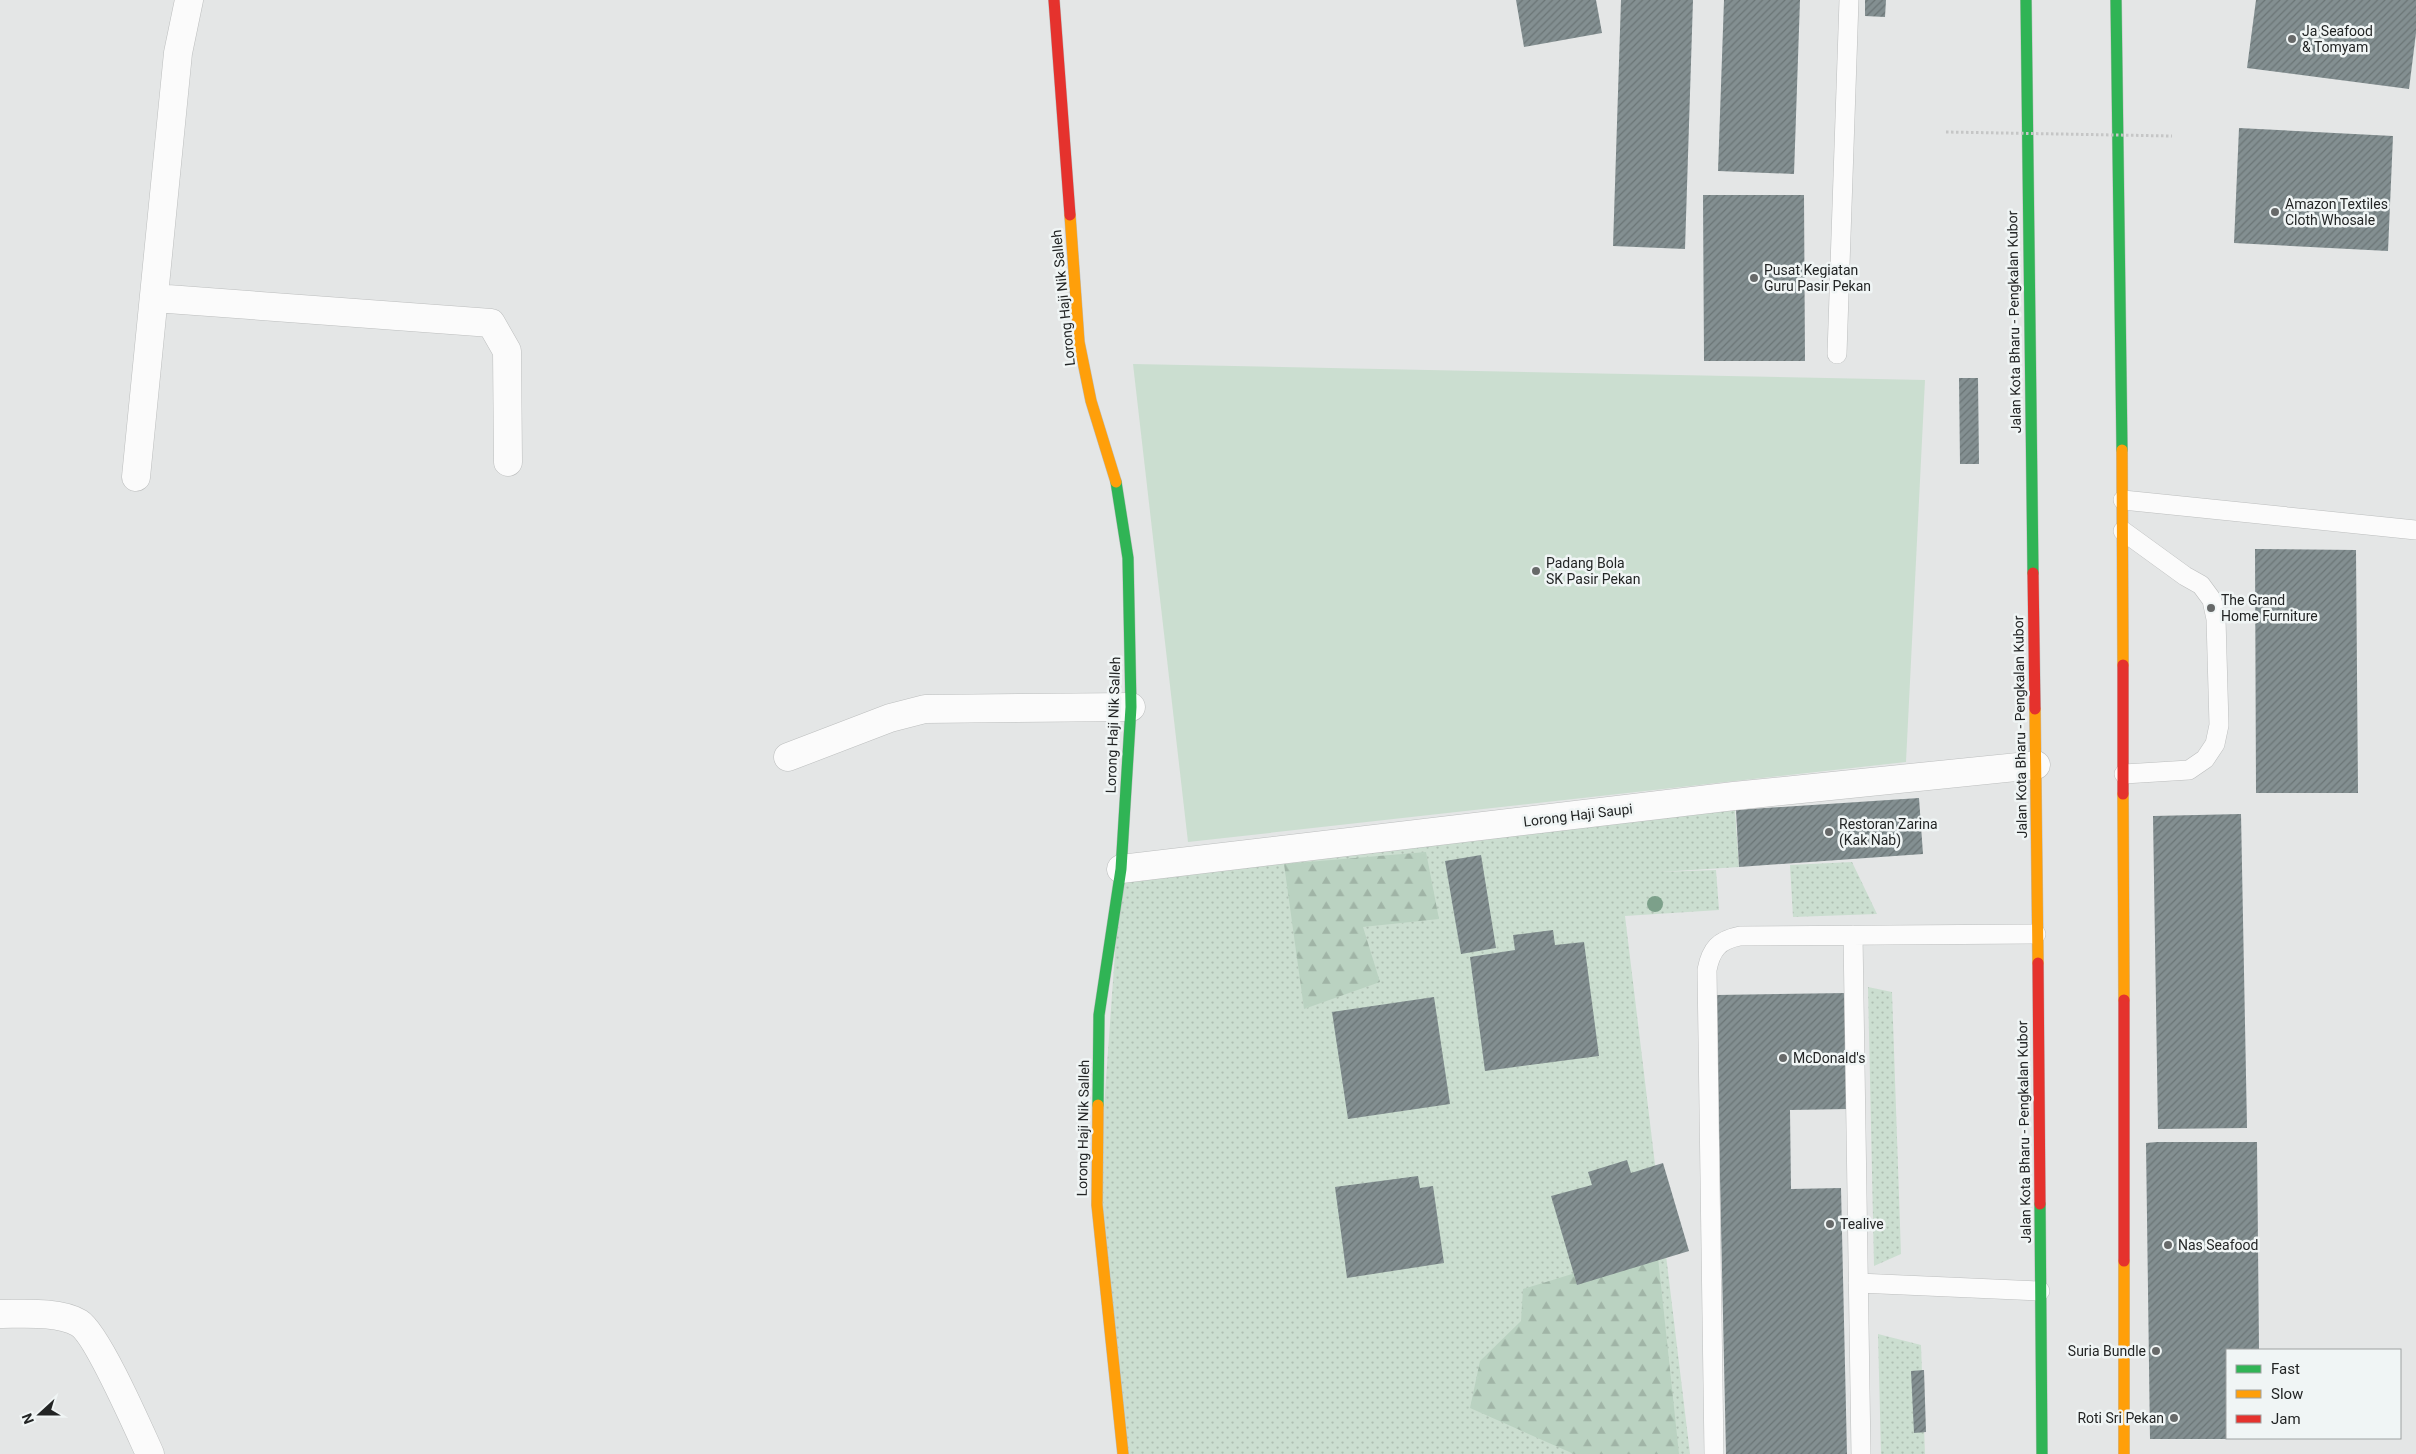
<svg xmlns="http://www.w3.org/2000/svg" width="2416" height="1454" font-family="Roboto,sans-serif">
<style>
.grass{fill:url(#grass-dots)}
.forest{fill:url(#forest-firs)}
.pitch{fill:#cbded0}
.building{fill:url(#building-hatch)}
.lines{fill:none;stroke-linecap:round;stroke-linejoin:round}
.lane-casing{stroke:#bcbebe;stroke-width:20}
.street-casing{stroke:#bcbebe;stroke-width:29}
.fast-casing{stroke:#bcbebe;stroke-width:12}
.slow-casing{stroke:#bcbebe;stroke-width:12}
.jam-casing{stroke:#bcbebe;stroke-width:12}
.lane{stroke:#fbfbfb;stroke-width:19}
.street{stroke:#fbfbfb;stroke-width:28}
.fast{stroke:#30b455;stroke-width:11}
.slow{stroke:#ff9f0a;stroke-width:11}
.jam{stroke:#e5322d;stroke-width:11}
.path-bridge{stroke:#c5c6c6;stroke-width:3;stroke-dasharray:2.5 2.5;stroke-linecap:butt}
.tree{fill:#7ca08a}
.poi-dot{fill:#676969;stroke:#f0f5f5;stroke-width:2}
.labels{text-anchor:middle;stroke-width:5;stroke-linejoin:round;paint-order:stroke}
.poi-label{font-size:14px;fill:#232525;stroke:#f0f5f5;text-anchor:start}
.street-label{font-size:14px;fill:#232525;stroke:#f0f5f5}
</style>
<defs>
<pattern id="grass-dots" width="8" height="8" patternUnits="userSpaceOnUse" patternTransform="scale(1.25)"><rect width="8" height="8" fill="#cbded0"/><path d="M2 2h.1M6 6h.1" fill="none" stroke="#aebeb2" stroke-width="1.8" stroke-linecap="round"/></pattern>
<pattern id="forest-firs" width="22" height="20" patternUnits="userSpaceOnUse" patternTransform="scale(1.25)"><rect width="22" height="20" fill="#bad2c1"/><path d="M5 1l3.5 6h-7zM16 11l3.5 6h-7z" fill="#a0b4a6"/></pattern>
<pattern id="building-hatch" width="6" height="6" patternUnits="userSpaceOnUse" patternTransform="scale(1.25)"><rect width="6" height="6" fill="#838f91"/><path d="M-1 1l2-2M0 6l6-6M5 7l2-2" fill="none" stroke="#6b7576"/></pattern>
</defs>
<rect width="100%" height="100%" fill="#e4e6e6"/>
<path class="grass" d="M 1734,796 L 1739,867 L 1660,872 L 1716,870 L 1719,910 L 1625,916 L 1690,1454 L 1123,1454 L 1097,1205 L 1121,869 Z
M 1852,862 L 1877,914 L 1793,917 L 1790,865 Z
M 1868,987 L 1892,992 L 1901,1254 L 1874,1266 Z
M 1878,1334 L 1921,1345 L 1925,1454 L 1881,1454 Z"/>
<path class="forest" d="M 1426,852 L 1439,919 L 1363,927 L 1380,982 L 1304,1009 L 1284,864 Z
M 1657,1248 L 1679,1454 L 1574,1454 L 1470,1408 L 1480,1361 L 1521,1321 L 1523,1289 Z"/>
<path class="pitch" d="M 1133,364 L 1925,380 L 1906,762 L 1188,842 Z"/>
<path class="building" d="M 1516,0 L 1596,0 L 1602,33 L 1524,47 Z
M 1621,0 L 1693,0 L 1685,249 L 1613,246 Z
M 1724,0 L 1800,0 L 1794,174 L 1718,171 Z
M 1865,0 L 1886,0 L 1885,17 L 1865,16 Z
M 2256,0 L 2416,0 L 2416,33 L 2409,89 L 2247,68 Z
M 2239,128 L 2393,136 L 2388,251 L 2234,243 Z
M 1703,195 L 1804,195 L 1805,361 L 1704,361 Z
M 1959,378 L 1978,378 L 1979,464 L 1960,464 Z
M 2255,549 L 2356,550 L 2358,793 L 2256,793 Z
M 1919,798 L 1923,854 L 1739,867 L 1736,810 Z
M 2241,814 L 2247,1128 L 2158,1129 L 2153,816 Z
M 1481,855 L 1496,948 L 1461,954 L 1445,861 Z
M 1553,930 L 1555,945 L 1584,942 L 1599,1056 L 1485,1071 L 1470,957 L 1515,950 L 1513,935 Z
M 1847,993 L 1849,1109 L 1790,1110 L 1791,1189 L 1841,1188 L 1847,1454 L 1726,1454 L 1716,995 Z
M 1434,997 L 1450,1104 L 1348,1119 L 1332,1012 Z
M 2157,1142 L 2257,1142 L 2259,1350 L 2227,1350 L 2227,1439 L 2150,1439 L 2146,1143 Z
M 1627,1160 L 1631,1173 L 1663,1163 L 1689,1251 L 1577,1285 L 1551,1196 L 1592,1185 L 1588,1172 Z
M 1418,1176 L 1420,1188 L 1433,1186 L 1444,1263 L 1347,1278 L 1335,1187 Z
M 1924,1370 L 1926,1432 L 1914,1433 L 1911,1371 Z"/>
<g class="lines">
<g class="lane-casing">
<path id="lane" d="M 1837,354 L 1849,0
M 2123,500 L 2416,530
M 2123,531 L 2185,576 L 2201,585 L 2212,600 L 2216,619 L 2219,725 L 2215,744 L 2205,759 L 2189,770 L 2124,774
M 1853,935 L 1861,1454
M 1858,1283 L 2040,1291
M 1714,1454 L 1707,970 C 1711,949 1719,940 1740,936 L 2036,934"/>
</g>
<g class="street-casing">
<path id="street" d="M 154,298 L 491,323 L 507,351 L 508,462
M 136,477 L 178,53 L 189,0
M 788,757 L 890,718 L 925,709 L 1131,707
M 1121,869 L 1734,796 L 2036,765
M 0,1314 C 23,1314 59,1311 79,1323 C 97,1334 139,1430 150,1454"/>
</g>
<g class="fast-casing">
<path id="fast" d="M 2026,0 L 2033,573
M 2116,0 L 2122,450
M 1098,1105 L 1099,1015 L 1121,869 L 1131,707 L 1128,558 L 1116,482
M 2040,1204 L 2042,1454"/>
</g>
<g class="slow-casing">
<path id="slow" d="M 1070,215 L 1079,342 L 1091,401 L 1116,482
M 2122,450 L 2123,665
M 2035,709 L 2038,963
M 2123,794 L 2124,1000
M 1098,1105 L 1097,1205 L 1123,1454
M 2124,1261 L 2124,1454"/>
</g>
<g class="jam-casing">
<path id="jam" d="M 1054,0 L 1070,215
M 2033,573 L 2035,709
M 2123,665 L 2123,794
M 2038,963 L 2040,1204
M 2124,1000 L 2124,1261"/>
</g>
<use href="#lane" class="lane"/>
<use href="#street" class="street"/>
<use href="#fast" class="fast"/>
<use href="#slow" class="slow"/>
<use href="#jam" class="jam"/>
<path class="path-bridge" d="M 1946,132 L 2172,136"/>
</g>
<circle class="tree" cx="1655" cy="904" r="8"/>
<g class="poi-dot">
<circle cx="2292" cy="39" r="5"/>
<circle cx="2275" cy="212" r="5"/>
<circle cx="1754" cy="278" r="5"/>
<circle cx="1536" cy="571" r="5"/>
<circle cx="2211" cy="608" r="5"/>
<circle cx="1829" cy="832" r="5"/>
<circle cx="1783" cy="1058" r="5"/>
<circle cx="1830" cy="1224" r="5"/>
<circle cx="2168" cy="1245" r="5"/>
<circle cx="2156" cy="1351" r="5"/>
<circle cx="2174" cy="1418" r="5"/>
</g>
<g class="labels">
<g class="poi-label">
<text x="2302" y="36">Ja Seafood<tspan x="2302" dy="16">&amp; Tomyam</tspan></text>
<text x="2285" y="209">Amazon Textiles<tspan x="2285" dy="16">Cloth Whosale</tspan></text>
<text x="1764" y="275">Pusat Kegiatan<tspan x="1764" dy="16">Guru Pasir Pekan</tspan></text>
<text x="1546" y="568">Padang Bola<tspan x="1546" dy="16">SK Pasir Pekan</tspan></text>
<text x="2221" y="605">The Grand<tspan x="2221" dy="16">Home Furniture</tspan></text>
<text x="1839" y="829">Restoran Zarina<tspan x="1839" dy="16">(Kak Nab)</tspan></text>
<text x="1793" y="1063">McDonald's</text>
<text x="1840" y="1229">Tealive</text>
<text x="2178" y="1250">Nas Seafood</text>
<text x="2146" y="1356" text-anchor="end">Suria Bundle</text>
<text x="2164" y="1423" text-anchor="end">Roti Sri Pekan</text>
</g>
<g class="street-label">
<text transform="translate(1063 298) rotate(-96)" y="5">Lorong Haji Nik Salleh</text>
<text transform="translate(2014 322) rotate(-91)" y="5">Jalan Kota Bharu - Pengkalan Kubor</text>
<text transform="translate(1113 725) rotate(-88)" y="5">Lorong Haji Nik Salleh</text>
<text transform="translate(2020 727) rotate(-91)" y="5">Jalan Kota Bharu - Pengkalan Kubor</text>
<text transform="translate(1578 815) rotate(-7)" y="5">Lorong Haji Saupi</text>
<text transform="translate(1083 1128) rotate(-89)" y="5">Lorong Haji Nik Salleh</text>
<text transform="translate(2024 1132) rotate(-91)" y="5">Jalan Kota Bharu - Pengkalan Kubor</text>
</g>
</g>
<rect x="2226" y="1349" width="175" height="90" fill="#f0f5f5" stroke="#9ea2a2"/>
<rect x="2236" y="1365" width="25" height="8" fill="#30b455" stroke="#9ea2a2"/>
<text x="2271" y="1374" font-size="15" fill="#232525">Fast</text>
<rect x="2236" y="1390" width="25" height="8" fill="#ff9f0a" stroke="#9ea2a2"/>
<text x="2271" y="1399" font-size="15" fill="#232525">Slow</text>
<rect x="2236" y="1415" width="25" height="8" fill="#e5322d" stroke="#9ea2a2"/>
<text x="2271" y="1424" font-size="15" fill="#232525">Jam</text>
<g transform="translate(40 1414) rotate(249)" stroke="#f0f5f5" stroke-width="4" paint-order="stroke">
<path d="M0-4L9 19L0 12L-9 19Z" fill="#232525"/>
<text y="-8" font-size="14" font-weight="bold" text-anchor="middle" fill="#232525">N</text>
</g>
</svg>
